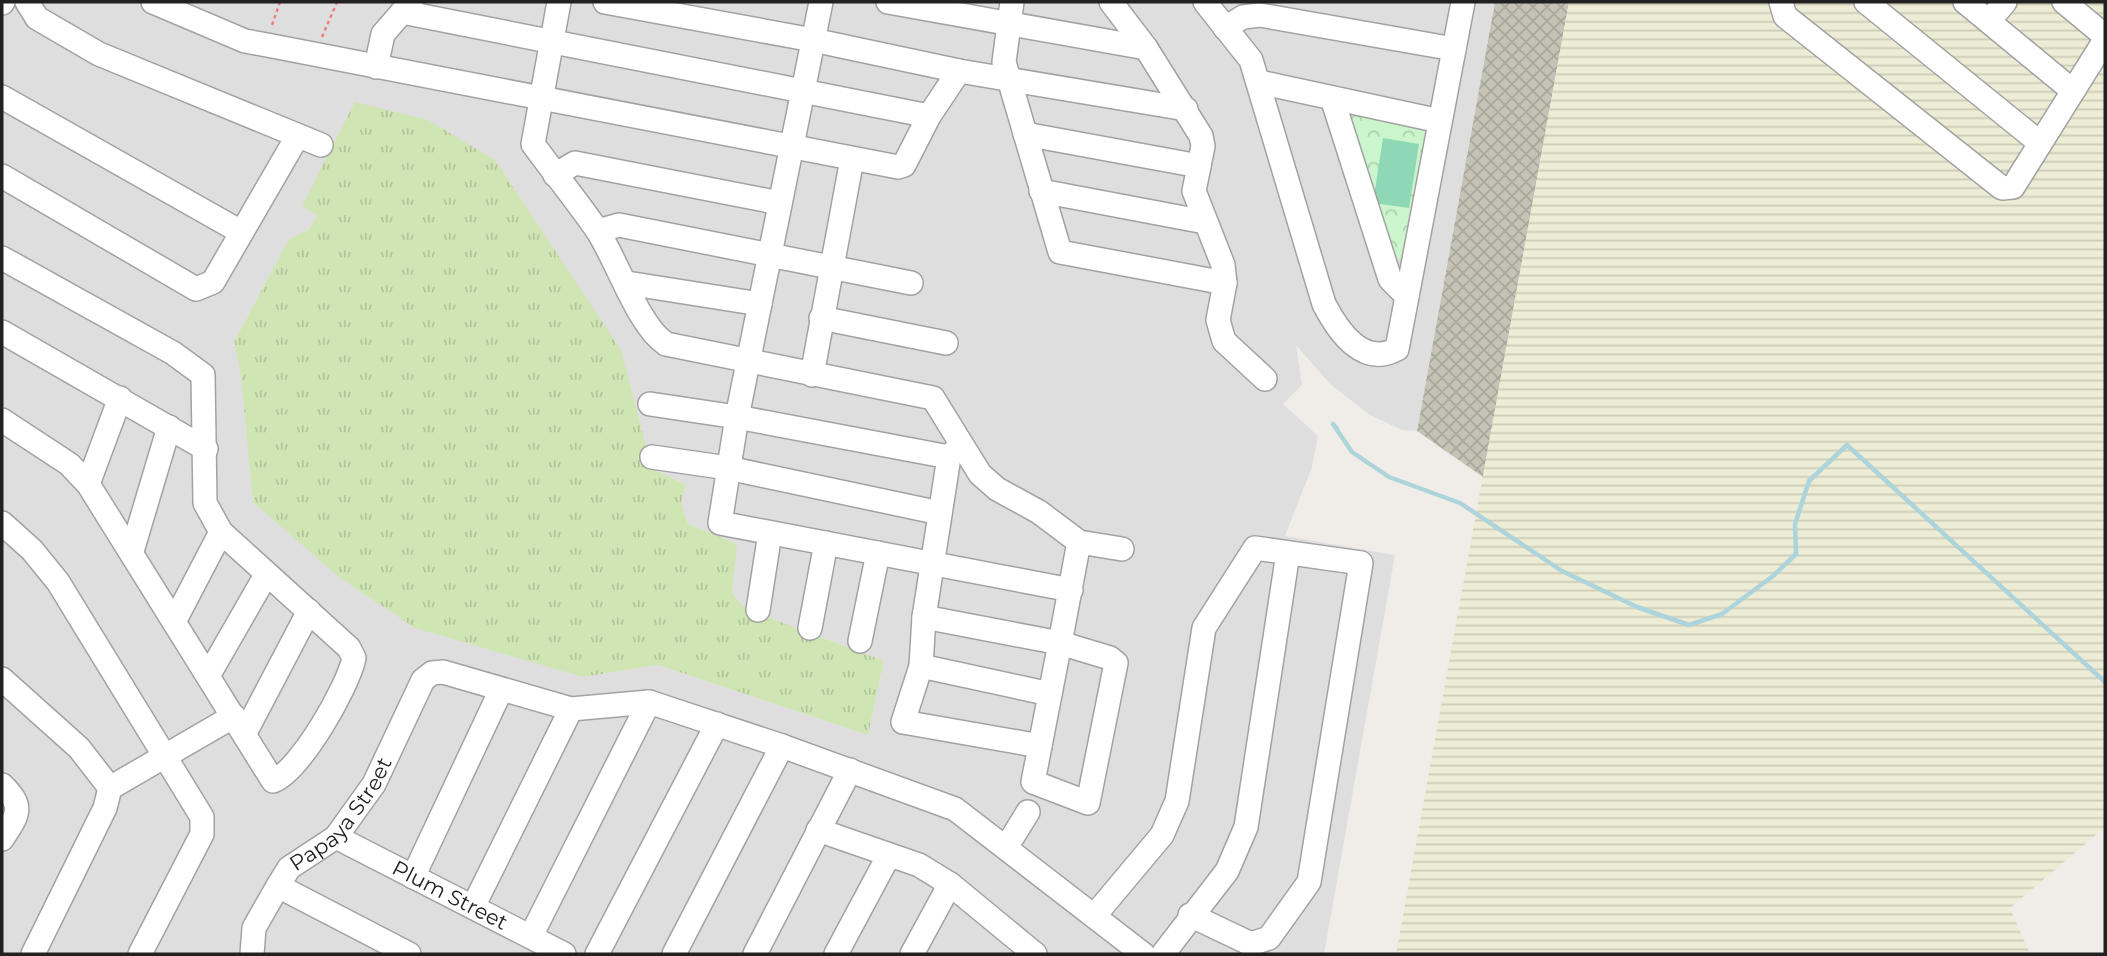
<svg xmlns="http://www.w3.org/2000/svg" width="2107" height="956" font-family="Montserrat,sans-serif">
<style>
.residential{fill:#dfdede;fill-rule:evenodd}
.construction{fill:url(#construction-cross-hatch)}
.farmland{fill:url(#farmland-rules)}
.grass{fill:url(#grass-tufts)}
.park{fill:url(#park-crowns)}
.pitch{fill:#8ed8b5}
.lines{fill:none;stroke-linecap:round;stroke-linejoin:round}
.stream{stroke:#add4da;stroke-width:4.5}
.minor-casing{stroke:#a2a2a2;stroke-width:26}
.path{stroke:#ee7e7c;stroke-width:2.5;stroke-dasharray:3.5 3.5;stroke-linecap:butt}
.minor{stroke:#fff;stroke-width:23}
.labels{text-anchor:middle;stroke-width:7;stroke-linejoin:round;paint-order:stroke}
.street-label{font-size:21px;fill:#212121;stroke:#fff}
</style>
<defs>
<pattern id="construction-cross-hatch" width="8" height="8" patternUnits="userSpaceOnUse" patternTransform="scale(1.75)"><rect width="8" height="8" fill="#c4c3b5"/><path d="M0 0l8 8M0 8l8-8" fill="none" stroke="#a8a79b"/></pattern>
<pattern id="farmland-rules" width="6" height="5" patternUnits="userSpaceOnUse" patternTransform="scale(1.75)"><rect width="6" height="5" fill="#ededd6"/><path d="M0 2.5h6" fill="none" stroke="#cbcbb7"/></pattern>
<pattern id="grass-tufts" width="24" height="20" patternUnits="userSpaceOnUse" patternTransform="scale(1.75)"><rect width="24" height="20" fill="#d0e5b4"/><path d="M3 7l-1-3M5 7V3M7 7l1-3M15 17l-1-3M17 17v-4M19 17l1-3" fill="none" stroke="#b2c49a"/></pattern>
<pattern id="park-crowns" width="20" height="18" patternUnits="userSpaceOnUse" patternTransform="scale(1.75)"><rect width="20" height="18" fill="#cbf5cb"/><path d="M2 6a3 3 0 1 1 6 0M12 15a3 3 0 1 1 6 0" fill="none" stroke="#aed2ae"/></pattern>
</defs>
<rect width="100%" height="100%" fill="#f0ede9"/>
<path class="residential" d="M 2,2 L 1495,2 L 1417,431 L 1402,430 L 1370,415 L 1330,384 L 1296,345 L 1302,385 L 1283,404 L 1318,436 L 1312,467 L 1285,536 L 1395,555 L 1324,954 L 2,954 ZM 302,205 L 637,411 L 652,468 L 686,485 L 681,501 L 688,524 L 736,544 L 732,593 L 746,609 L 884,661 L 868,735 L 658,665 L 583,677 L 241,375 L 234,342 L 289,240 L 308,230 L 317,216 Z"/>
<path class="construction" d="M 1495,2 L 1569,2 L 1483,477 L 1417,431 Z"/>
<path class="farmland" d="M 1569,2 L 2105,2 L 2105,827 L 2010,908 L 2030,954 L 1396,954 Z"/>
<path class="grass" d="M 355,102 L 428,120 L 495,160 L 621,350 L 652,468 L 686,485 L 681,501 L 688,524 L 737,544 L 732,593 L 746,609 L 884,661 L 868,735 L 658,665 L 583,677 L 415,628 L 340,578 L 253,502 L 241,375 L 234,342 L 289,239 L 308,230 L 317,216 L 302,206 Z"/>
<path class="park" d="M 1349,108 L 1430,125 L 1407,262 L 1391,255 L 1370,194 Z"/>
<path class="pitch" d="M 1383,138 L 1419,144 L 1409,208 L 1373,203 Z"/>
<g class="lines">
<path class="stream" d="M 1337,429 L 1333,424 L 1352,452 L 1389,477 L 1460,503 L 1562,571 L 1637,607 L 1689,625 L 1722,614 L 1773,576 L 1796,554 L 1795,524 L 1809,481 L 1847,445 L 2105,682"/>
<g class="minor-casing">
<g id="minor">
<path d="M 27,2 L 37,18 L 99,54 L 321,145"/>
<path d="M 153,2 L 245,41 L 267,45 L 898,167 L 904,165 L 929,116 L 959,71"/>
<path d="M 559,2 L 533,144 C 554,173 577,201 597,230 C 617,260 638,326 666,344 L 933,398 L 980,474 L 997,489 L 1039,512 L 1079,542 L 1122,549"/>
<path d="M 605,2 L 813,40 L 959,71 L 1186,109"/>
<path d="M 821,2 L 737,417 L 720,523 L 1071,590"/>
<path d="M 888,2 L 1146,48"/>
<path d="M 1012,2 L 1004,62 L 1060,252 L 1225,283"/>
<path d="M 1111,2 L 1146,48 L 1201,136 L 1203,146 L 1194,191 L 1223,265 L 1225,283 L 1218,320 L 1224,341 L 1265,379"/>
<path d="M 1205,2 L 1251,60 L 1324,304 C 1338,331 1363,368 1397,349 L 1463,2"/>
<path d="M 1781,2 L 1785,16 L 2002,188 L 2013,187 L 2105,40"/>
<path d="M 1866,2 L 2040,143"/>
<path d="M 1965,2 L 2073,91"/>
<path d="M 2064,2 L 2105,36"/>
<path d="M 2,3 L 3,2"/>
<path d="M 402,12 L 929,116"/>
<path d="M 1989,21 L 2005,2"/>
<path d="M 1225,28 L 1243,17 L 1260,15 L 1454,49"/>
<path d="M 376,67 L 383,34 L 411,2"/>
<path d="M 1259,82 L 1440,121"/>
<path d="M 2,97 L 241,232"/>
<path d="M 1332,98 L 1390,279 L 1407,296"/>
<path d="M 1025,134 L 1199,166"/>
<path d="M 555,175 L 575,163 L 780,203"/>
<path d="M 2,176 L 196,289 L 213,282 L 297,137"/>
<path d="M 1041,191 L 1205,222"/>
<path d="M 598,231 L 619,225 L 911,283"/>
<path d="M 2,258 L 173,353 L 203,375 L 205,503 L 221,532 L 349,648 L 354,658 C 348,687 300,771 273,781 L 88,484 L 69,464 L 2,420"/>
<path d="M 627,283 L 760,304"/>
<path d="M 821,318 L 946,343"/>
<path d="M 2,332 L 206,449"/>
<path d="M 812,375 L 852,159"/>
<path d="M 650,404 L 737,417 L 949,457"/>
<path d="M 961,445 L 949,457 L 924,617 L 921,666 L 903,722 L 1040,746"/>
<path d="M 652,457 L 728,468 L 940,513"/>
<path d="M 88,484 L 120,398"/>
<path d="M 2,523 L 32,550 L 58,582 L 202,817 L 202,834 L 140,954"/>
<path d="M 132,551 L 169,427"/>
<path d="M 758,610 L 770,533"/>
<path d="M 924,617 L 1060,643 L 1110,658 L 1116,663 L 1088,803 L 1033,782 L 1059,648 L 1060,643 L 1079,542"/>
<path d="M 174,622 L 221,532"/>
<path d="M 810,628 L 826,543"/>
<path d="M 860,641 L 878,553"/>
<path d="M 921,666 L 1050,694"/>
<path d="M 208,676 L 266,575"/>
<path d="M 2,679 L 79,748 L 110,788"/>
<path d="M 245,733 L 309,611"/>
<path d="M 2,785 C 25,807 18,815 2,839"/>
<path d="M 818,830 L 919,865 L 950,884 L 1035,954"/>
<path id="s1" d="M 336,837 L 564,954"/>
<path d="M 1007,846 L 1028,812"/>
<path d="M 413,877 L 501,690"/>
<path d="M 278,886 L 409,954"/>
<path d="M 473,907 L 571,709"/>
<path d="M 1095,915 L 1162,835 L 1177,801 L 1204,628 L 1255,548 L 1361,563 L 1309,882 L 1269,938 L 1251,944 L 1190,915"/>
<path d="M 531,936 L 649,702"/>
<path d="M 33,954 L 105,808 L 110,788 L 234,716"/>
<path id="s2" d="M 252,954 L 254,928 L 278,886 L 289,868 L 336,837 L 374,784 L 423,680 L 432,673 L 443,672 L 571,709 L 649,702 L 782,746 L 955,809 L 1143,954"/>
<path d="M 597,954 L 717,724"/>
<path d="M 674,954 L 782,746"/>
<path d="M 755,954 L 850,770"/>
<path d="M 836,954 L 889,855"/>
<path d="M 912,954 L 950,884"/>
<path d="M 1163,954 L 1227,871 L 1246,827 L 1288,553"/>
</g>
</g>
<path class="path" d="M 272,25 L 280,2
M 322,37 L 337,2"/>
<use href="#minor" class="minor"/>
</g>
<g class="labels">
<g class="street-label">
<text dy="7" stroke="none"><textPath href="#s2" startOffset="172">Papaya Street</textPath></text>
<text dy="7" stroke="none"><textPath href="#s1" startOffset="128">Plum Street</textPath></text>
</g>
</g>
<rect width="2107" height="956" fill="none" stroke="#212121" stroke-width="7"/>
</svg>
